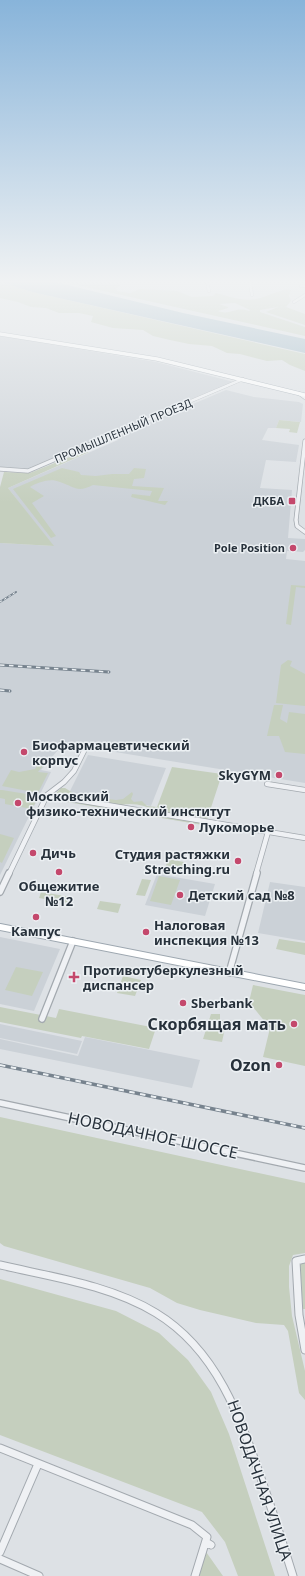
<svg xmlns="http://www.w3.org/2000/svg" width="305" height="1576" font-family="'Noto Sans',sans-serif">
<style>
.built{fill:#cbd1d7}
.green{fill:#c5cfbe;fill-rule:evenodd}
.water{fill:#99b4c4}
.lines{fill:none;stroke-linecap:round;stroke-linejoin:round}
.minor-far4-casing{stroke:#a3a9af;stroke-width:3.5}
.minor-far3-casing{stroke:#a3a9af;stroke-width:5}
.minor-far2-casing{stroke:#a3a9af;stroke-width:6}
.minor-far1-casing{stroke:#a3a9af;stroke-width:8}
.minor-casing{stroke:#a3a9af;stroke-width:9}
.major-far1-casing{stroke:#9da7b0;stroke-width:4.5}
.major-casing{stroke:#9da7b0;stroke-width:8}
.minor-far4{stroke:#eff1f4;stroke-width:2.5}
.minor-far3{stroke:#eff1f4;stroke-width:3.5}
.minor-far2{stroke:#eff1f4;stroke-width:4.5}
.minor-far1{stroke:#eff1f4;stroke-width:5.5}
.minor{stroke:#eff1f4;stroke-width:7}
.major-far1{stroke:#fff;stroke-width:3.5}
.major{stroke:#fff;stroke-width:6}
.rail-far2-casing{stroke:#77838e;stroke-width:2}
.rail-far1-casing{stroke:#77838e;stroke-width:3}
.rail-casing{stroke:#77838e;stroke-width:3.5}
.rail-far2{stroke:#ecf0f3;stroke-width:1;stroke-dasharray:2.5;stroke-linecap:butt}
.rail-far1{stroke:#ecf0f3;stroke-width:1.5;stroke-dasharray:4.5;stroke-linecap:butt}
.rail{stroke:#ecf0f3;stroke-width:2;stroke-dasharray:5.5;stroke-linecap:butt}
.poi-dot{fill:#c4486c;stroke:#ecf0f3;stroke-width:1.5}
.labels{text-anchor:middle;stroke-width:3;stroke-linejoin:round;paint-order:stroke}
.far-street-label{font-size:11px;fill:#27313b;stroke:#ecf0f3}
.far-poi-label{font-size:11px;font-weight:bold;fill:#27313b;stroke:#ecf0f3;text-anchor:end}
.poi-label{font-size:13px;font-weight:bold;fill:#27313b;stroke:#ecf0f3;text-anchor:start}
.near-poi-label{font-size:16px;font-weight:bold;fill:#27313b;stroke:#ecf0f3;text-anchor:end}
.near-street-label{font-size:16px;fill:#27313b;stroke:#ecf0f3}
</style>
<rect width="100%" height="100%" fill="#dde1e5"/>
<path class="built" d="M 0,336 L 156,362 L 234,382 L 27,470 L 0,467 Z
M 226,390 L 254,397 L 299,402 L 303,404 L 301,422 L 279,420 L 276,428 L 268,428 L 262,440 L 299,445 L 296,462 L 266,460 L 260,488 L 292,490 L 288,538 L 305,539 L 305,550 L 303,552 L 287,551 L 286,559 L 305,561 L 305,783 L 60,743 L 58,750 L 41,770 L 51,772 L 0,875 L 0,543 L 53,546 L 8,488 L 118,440 L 113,438 Z
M 88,755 L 166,768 L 151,806 L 69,793 Z
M 157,874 L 215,884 L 205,916 L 145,905 Z
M 270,882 L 305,887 L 305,941 L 258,933 Z
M 0,937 L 60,949 L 34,1011 L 0,1004 Z
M 0,1024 L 82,1041 L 77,1054 L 0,1038 Z
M 85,1037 L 200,1060 L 192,1088 L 0,1049 L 0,1039 L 78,1056 Z"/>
<path class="green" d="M 0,282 L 32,292 L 305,354 L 305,371 L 290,365 L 282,360 L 267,361 L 240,354 L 227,353 L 212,346 L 189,344 L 170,340 L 153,336 L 143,330 L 113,328 L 91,322 L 93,316 L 79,313 L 59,313 L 46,308 L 31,307 L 18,302 L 0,298 Z
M 63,282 L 120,282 L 120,286 L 116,288 L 117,291 L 130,293 L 140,289 L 177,291 L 192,297 L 213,296 L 216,293 C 228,296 243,302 256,299 C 268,297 280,288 291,290 L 289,296 L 291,301 L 286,307 L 305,314 L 305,325 L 266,312 L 278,307 L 260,310 L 260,312 L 305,327 L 305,336 ZM 235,303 L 250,310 L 249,311 C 235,306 230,316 218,311 L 228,308 L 228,307 L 219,304 Z
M 279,420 L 300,422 L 297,433 L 289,432 L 290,429 L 276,428 Z
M 84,451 L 89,452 L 8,488 L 54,546 L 0,543 L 0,487 L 4,472 L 30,473 Z
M 62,468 L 79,472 L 81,475 L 96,476 L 112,474 L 129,474 L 134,468 L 146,469 L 144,478 L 134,479 L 132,486 L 164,488 L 158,501 L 168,501 L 165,505 L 131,497 L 132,494 L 150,496 L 152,491 L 93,485 C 77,493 75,487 60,482 C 50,478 39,482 30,487 L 44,496 L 32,503 L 56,536 L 51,538 L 13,489 Z
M 291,585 L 305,586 L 305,588 L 296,587 L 291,625 L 286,624 Z
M 288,660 L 292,661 L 290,666 L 305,674 L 305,706 L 276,703 L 281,665 Z
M 274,705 L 283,705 L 280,719 L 287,723 L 289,712 L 305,714 L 305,754 L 285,752 L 279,736 L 267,736 Z
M 40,761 L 46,762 L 38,772 L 48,773 L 38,793 L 2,786 L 11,770 L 19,772 L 35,769 Z
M 172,767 L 222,774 L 207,820 L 155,811 C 148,806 132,802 122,805 L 71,796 L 62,793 L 59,795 L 55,794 L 61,788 L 65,788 L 75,794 L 116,800 L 123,799 L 132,792 L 133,794 L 131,799 L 134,802 L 142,801 L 147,806 L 157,807 Z
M 0,790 L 2,790 L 39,796 L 32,809 L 5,804 L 5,799 L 0,798 Z
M 52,798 L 257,831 L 256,834 L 49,799 Z
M 0,834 L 14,838 L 2,863 L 0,862 Z
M 168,859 L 184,862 L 180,875 L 164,872 Z
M 159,876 L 180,880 L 171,905 L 150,901 Z
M 142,879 L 151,880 L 145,896 L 136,895 Z
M 41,892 L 71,897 L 68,903 L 39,898 Z
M 100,901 L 121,904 L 118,913 L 97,909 Z
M 279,939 L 305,943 L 305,955 L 276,949 Z
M 16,967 L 43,972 L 32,996 L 5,990 Z
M 123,976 L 141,980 L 135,996 L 117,993 Z
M 253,985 L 305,995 L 305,1066 L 263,1057 L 270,1028 L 249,1002 Z
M 0,1007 L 56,1018 L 59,1009 L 156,1028 L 149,1049 L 82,1036 L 81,1038 L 0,1022 Z
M 211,1014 L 220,1014 L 220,1020 L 231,1020 L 225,1028 L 222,1042 L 203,1039 Z
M 0,1117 L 305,1183 L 305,1253 L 293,1255 L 289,1266 L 289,1287 L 292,1316 L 305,1371 L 305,1400 L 299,1393 L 288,1331 L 284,1325 L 256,1323 L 200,1310 L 177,1303 L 150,1288 L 4,1246 L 0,1243 Z
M 305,1263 L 305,1309 L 303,1309 L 300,1264 Z
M 0,1279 L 116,1311 L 159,1333 L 188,1360 L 211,1392 L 229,1434 L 275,1576 L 238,1576 L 225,1542 L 202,1512 L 0,1435 Z
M 204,1549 L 223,1576 L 195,1576 Z"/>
<path class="water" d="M 1,282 L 55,282 L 183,313 L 305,339 L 305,353 L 32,292 Z"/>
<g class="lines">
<g class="minor-far4-casing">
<path id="minor-far4" d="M 207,282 L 209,291
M 250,282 L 252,295
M 301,286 L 305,286
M 294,302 L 305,295
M 298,393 L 305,398
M 111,435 L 243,379"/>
</g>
<g class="minor-far3-casing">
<path id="minor-far3" d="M 305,441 L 296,520 L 297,526 L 305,532
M 0,469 L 28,471 L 114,434"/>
</g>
<g class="minor-far2-casing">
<path id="minor-far2" d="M 267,784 L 305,790
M 47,795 L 305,838
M 9,874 L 47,795 L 64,782 L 74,771 L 85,749
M 256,874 L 268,832"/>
</g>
<g class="minor-far1-casing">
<path id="minor-far1" d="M 0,892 L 9,873
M 229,973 L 257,873
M 42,1019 L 73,941
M 0,1103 L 305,1168"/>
</g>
<g class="minor-casing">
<path id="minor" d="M 305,1259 L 296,1261 L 299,1315 L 305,1350
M 0,1265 C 52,1277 110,1285 156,1313 C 217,1350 240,1417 262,1481 C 273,1512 283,1544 293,1576
M 0,1448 L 192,1525 L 207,1537 L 195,1576
M 206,1542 L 211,1545
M 0,1552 L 38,1464
M 0,1559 L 39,1576"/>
</g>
<g class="major-far1-casing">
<path id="major-far1" d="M 0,334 L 157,359 L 305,395"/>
</g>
<g class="major-casing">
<path id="major" d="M 0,927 L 305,987"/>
</g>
<use href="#minor-far4" class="minor-far4"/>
<use href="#minor-far3" class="minor-far3"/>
<use href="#minor-far2" class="minor-far2"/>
<use href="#minor-far1" class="minor-far1"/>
<use href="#minor" class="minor"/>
<use href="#major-far1" class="major-far1"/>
<use href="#major" class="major"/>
<g class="rail-far2-casing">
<path id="rail-far2" d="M 0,602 L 16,592"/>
</g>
<g class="rail-far1-casing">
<path id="rail-far1" d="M 0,665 L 109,672
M 0,690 L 10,691"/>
</g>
<g class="rail-casing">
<path id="rail" d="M 0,1065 L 305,1128"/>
</g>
<use href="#rail-far2" class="rail-far2"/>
<use href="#rail-far1" class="rail-far1"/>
<use href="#rail" class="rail"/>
</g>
<linearGradient id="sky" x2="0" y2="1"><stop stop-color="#88b4da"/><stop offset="0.56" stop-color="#f0f2f3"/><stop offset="1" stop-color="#f0f2f3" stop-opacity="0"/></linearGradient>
<rect width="305" height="503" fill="url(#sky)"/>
<g class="poi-dot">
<rect x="288" y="497" width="8" height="8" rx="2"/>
<circle cx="293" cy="548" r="4"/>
<circle cx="24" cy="752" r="4"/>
<circle cx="279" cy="775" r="4"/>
<circle cx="18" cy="803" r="4"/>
<circle cx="191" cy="827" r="4"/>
<circle cx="33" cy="853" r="4"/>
<circle cx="238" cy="861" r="4"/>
<circle cx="59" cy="872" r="4"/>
<circle cx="180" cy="895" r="4"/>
<circle cx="36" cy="917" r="4"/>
<circle cx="146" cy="932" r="4"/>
<path d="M72 971h4v4h4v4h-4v4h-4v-4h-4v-4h4z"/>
<circle cx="183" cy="1003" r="4"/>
<circle cx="294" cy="1024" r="4"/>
<circle cx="279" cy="1065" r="4"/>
</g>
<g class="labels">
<g class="far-street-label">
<text transform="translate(123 431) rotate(-23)" y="4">ПРОМЫШЛЕННЫЙ ПРОЕЗД</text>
</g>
<g class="far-poi-label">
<text x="284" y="505">ДКБА</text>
<text x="285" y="552">Pole Position</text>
</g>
<g class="poi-label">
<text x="32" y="750">Биофармацевтический<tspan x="32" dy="15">корпус</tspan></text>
<text x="271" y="780" text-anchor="end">SkyGYM</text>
<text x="26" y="801">Московский<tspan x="26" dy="15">физико-технический институт</tspan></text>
<text x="199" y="832">Лукоморье</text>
<text x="41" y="858">Дичь</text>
<text x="230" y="859" text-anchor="end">Студия растяжки<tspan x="230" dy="15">Stretching.ru</tspan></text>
<text x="59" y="891" text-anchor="middle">Общежитие<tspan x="59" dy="15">№12</tspan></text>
<text x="188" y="900">Детский сад №8</text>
<text x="154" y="930">Налоговая<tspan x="154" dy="15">инспекция №13</tspan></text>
<text x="36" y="936" text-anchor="middle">Кампус</text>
<text x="83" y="975">Противотуберкулезный<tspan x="83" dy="15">диспансер</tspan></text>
<text x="191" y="1008">Sberbank</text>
</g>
<g class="near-poi-label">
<text x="286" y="1030">Скорбящая мать</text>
<text x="271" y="1071">Ozon</text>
</g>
<g class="near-street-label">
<text transform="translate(153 1135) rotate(12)" y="6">НОВОДАЧНОЕ ШОССЕ</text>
<text transform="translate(260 1480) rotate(71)" y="6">НОВОДАЧНАЯ УЛИЦА</text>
</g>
</g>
</svg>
